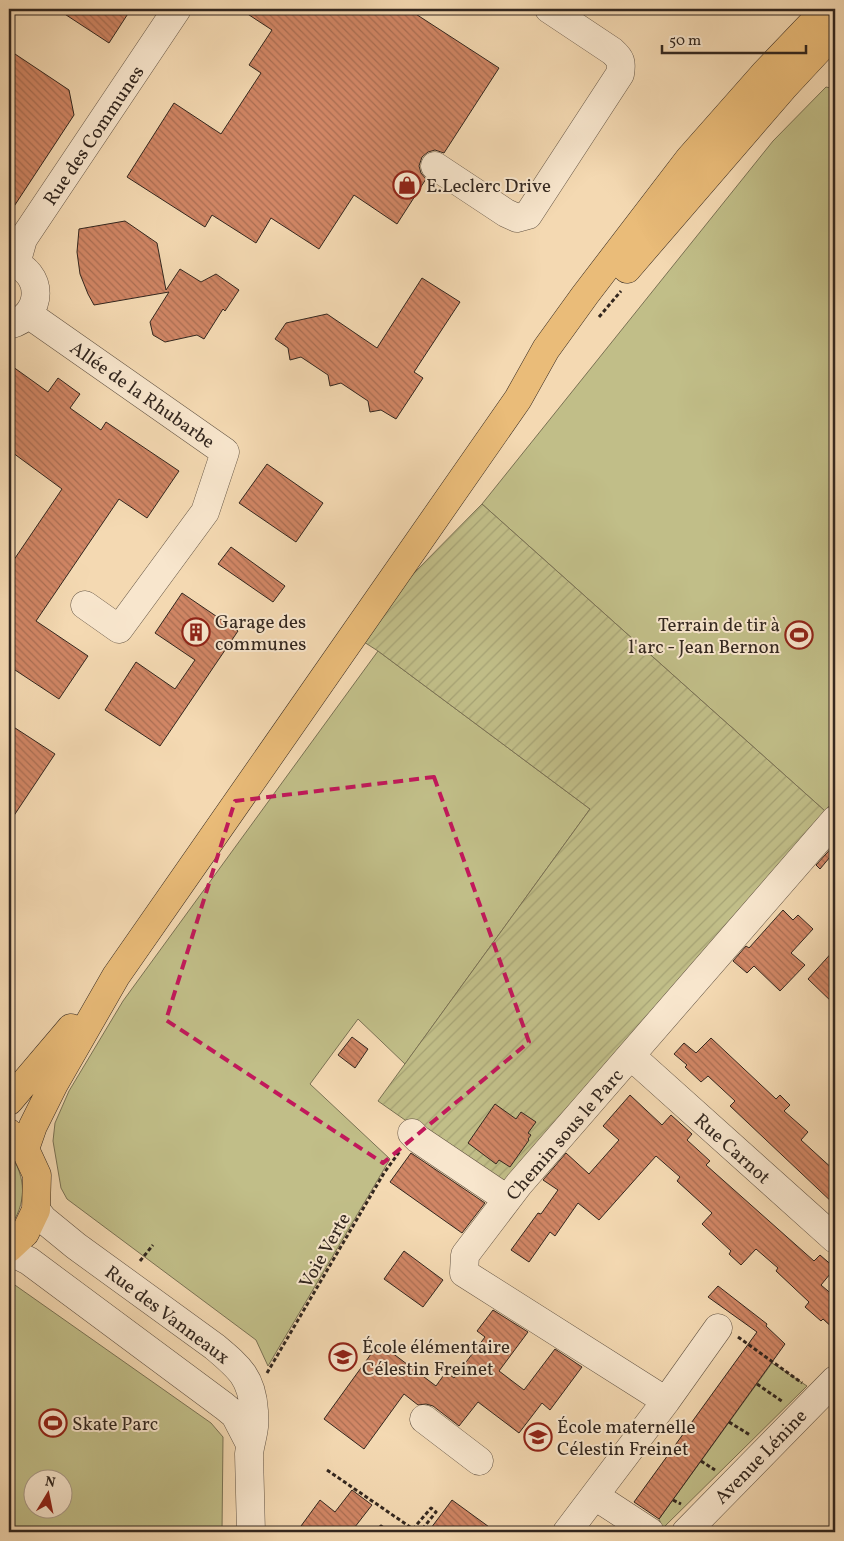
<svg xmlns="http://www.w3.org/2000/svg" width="844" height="1541" font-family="Vollkorn,serif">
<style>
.green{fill:#c1be88;stroke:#7a7254;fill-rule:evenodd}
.garden{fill:url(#garden-furrows);stroke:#7a7254}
.building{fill:url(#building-back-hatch);stroke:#33271f}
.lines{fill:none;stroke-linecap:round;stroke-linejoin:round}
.minor-casing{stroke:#635444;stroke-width:29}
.major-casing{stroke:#33271f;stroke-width:29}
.path{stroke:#33271f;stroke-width:3;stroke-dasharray:4 2.5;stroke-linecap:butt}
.minor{stroke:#f8e6cd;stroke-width:28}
.major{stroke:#eabc79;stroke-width:28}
.marked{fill:none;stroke:#c2185b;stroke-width:4;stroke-dasharray:10 6;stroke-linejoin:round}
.labels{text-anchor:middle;stroke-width:4;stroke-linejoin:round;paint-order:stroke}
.street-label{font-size:19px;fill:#33271f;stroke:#f8e6cd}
.poi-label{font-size:19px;fill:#33271f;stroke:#f8e6cd;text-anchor:start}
</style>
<defs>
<pattern id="garden-furrows" width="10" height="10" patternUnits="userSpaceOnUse" patternTransform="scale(1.25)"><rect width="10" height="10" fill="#c1be88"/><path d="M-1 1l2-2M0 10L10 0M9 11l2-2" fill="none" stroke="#a6a375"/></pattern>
<pattern id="building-back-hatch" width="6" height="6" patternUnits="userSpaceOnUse" patternTransform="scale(1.25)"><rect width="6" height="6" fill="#d18665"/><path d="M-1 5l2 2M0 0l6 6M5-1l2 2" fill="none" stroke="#aa6e53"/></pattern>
</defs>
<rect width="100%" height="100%" fill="#f4d9b2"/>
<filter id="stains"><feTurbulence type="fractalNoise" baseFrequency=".004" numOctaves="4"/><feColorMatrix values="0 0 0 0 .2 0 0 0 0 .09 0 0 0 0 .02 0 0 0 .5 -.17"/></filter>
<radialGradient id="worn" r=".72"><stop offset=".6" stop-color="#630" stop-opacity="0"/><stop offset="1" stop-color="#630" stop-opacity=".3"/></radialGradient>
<path class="green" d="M 826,87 L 835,89 L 835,799 L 825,811 L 482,504 L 773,141 Z
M 378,651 L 590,809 L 405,1064 L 358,1019 L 310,1084 L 390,1159 L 268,1366 L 256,1340 L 67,1199 L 61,1188 L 53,1141 L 55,1123 L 69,1091 L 123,1001 Z
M 9,1153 C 27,1177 27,1204 9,1228 Z
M 9,1283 L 12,1283 L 211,1423 L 223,1437 L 222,1532 L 9,1532 ZM 32,1478 L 62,1478 L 62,1508 L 32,1508 Z
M 772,1363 L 807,1386 L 663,1528 L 659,1519 Z"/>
<path class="garden" d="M 482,504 L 825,811 L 506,1191 L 378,1101 L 590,809 L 378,651 L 353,635 Z"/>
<path class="building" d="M 57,9 L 131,9 L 109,43 Z
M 240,9 L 408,9 L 499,68 L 444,153 L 435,150 L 428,152 L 422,157 L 419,166 L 421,173 L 426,179 L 397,224 L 354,195 L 319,249 L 271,218 L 256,243 L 212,215 L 205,227 L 127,177 L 174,103 L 221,134 L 261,73 L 249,65 L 272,30 Z
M 9,50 L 69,90 L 74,115 L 9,214 Z
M 125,221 L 157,243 L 166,290 L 180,269 L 201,282 L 216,274 L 239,290 L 225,311 L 223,309 L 204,339 L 197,335 L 165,342 L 153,335 L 150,322 L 169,292 L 94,305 L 88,294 L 80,274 L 77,252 L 79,229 Z
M 422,278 L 460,302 L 414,372 L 423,378 L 396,419 L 381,410 L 370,412 L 368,401 L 341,383 L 330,386 L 328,375 L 301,357 L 290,360 L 288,348 L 275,339 L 286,323 L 327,314 L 377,348 Z
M 9,364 L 48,392 L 58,378 L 80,394 L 70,408 L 101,430 L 106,422 L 179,471 L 147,518 L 119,499 L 36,621 L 88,656 L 59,699 L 9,666 L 9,567 L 62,489 L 9,450 Z
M 267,464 L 323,503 L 296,542 L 239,503 Z
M 231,547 L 285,586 L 273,602 L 218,564 Z
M 182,593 L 238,631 L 160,746 L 105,710 L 136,662 L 175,689 L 195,660 L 155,633 Z
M 9,724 L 55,754 L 9,823 Z
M 835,844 L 835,851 L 820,869 L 816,865 Z
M 783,910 L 793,920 L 798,915 L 813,929 L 791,953 L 805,965 L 780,991 L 754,966 L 747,973 L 733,961 L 746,946 L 749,948 Z
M 835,949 L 835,1005 L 808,979 Z
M 352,1037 L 368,1049 L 355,1068 L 338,1055 Z
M 711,1038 L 776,1099 L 780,1095 L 790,1105 L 784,1111 L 808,1132 L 801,1140 L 835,1171 L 835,1205 L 730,1106 L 735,1101 L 708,1076 L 701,1082 L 685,1067 L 687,1065 L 674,1054 L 684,1043 L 696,1053 Z
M 630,1095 L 662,1125 L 671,1115 L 692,1134 L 687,1140 L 710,1161 L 706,1165 L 814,1261 L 820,1255 L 835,1268 L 821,1285 L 835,1297 L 835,1330 L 823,1319 L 821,1321 L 805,1307 L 809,1302 L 776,1271 L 778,1268 L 756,1249 L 741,1265 L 729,1254 L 731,1251 L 702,1224 L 712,1213 L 677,1181 L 680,1177 L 656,1156 L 599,1220 L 578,1203 L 555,1236 L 550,1232 L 529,1262 L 511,1250 L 538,1213 L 541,1214 L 558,1190 L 543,1180 L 566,1153 L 589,1174 L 619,1140 L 603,1126 Z
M 495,1104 L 516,1119 L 521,1112 L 536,1122 L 528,1133 L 531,1135 L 528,1139 L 529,1140 L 510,1167 L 499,1160 L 496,1164 L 468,1143 Z
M 411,1153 L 485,1203 L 462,1233 L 390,1182 Z
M 404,1251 L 443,1280 L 423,1307 L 384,1279 Z
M 718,1286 L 767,1324 L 766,1326 L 785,1344 L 659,1519 L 634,1502 L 757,1332 L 708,1297 Z
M 493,1310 L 528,1332 L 499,1371 L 524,1390 L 555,1349 L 582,1367 L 550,1410 L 542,1403 L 519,1433 L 478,1402 L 459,1426 L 433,1406 L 426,1404 L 418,1405 L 404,1394 L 364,1449 L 324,1419 L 379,1343 L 436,1386 L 446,1372 L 454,1378 L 485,1337 L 477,1331 Z
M 352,1490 L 372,1505 L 351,1532 L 310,1532 L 301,1526 L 320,1500 L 335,1512 Z
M 452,1500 L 496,1532 L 428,1532 Z"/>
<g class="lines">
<g class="minor-casing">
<path id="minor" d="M 435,166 L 506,213 L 517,218 L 528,215 L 620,74 C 622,62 621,59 612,51 L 549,9
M 9,262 C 45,271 44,316 9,325
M 16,264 L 23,239 L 177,9
M 28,314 L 225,452 L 205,512 L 119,629 L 85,605
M 631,1056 L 835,1239
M 412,1133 L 418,1139 L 507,1199
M 36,1210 L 43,1219 L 76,1246 L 215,1347 C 240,1368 252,1378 254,1411 C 254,1417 255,1422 254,1427 C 253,1436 250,1445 249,1454 L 251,1532
M 9,1251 L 29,1261 L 224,1406 L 235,1415 L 250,1444
M 666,1401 L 464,1273 L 465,1255 L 519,1184 L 835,820
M 424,1419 L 479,1461
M 595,1496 L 650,1532
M 567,1532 L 666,1401 L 718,1328
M 686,1532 L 835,1380"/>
</g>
<g class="major-casing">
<path id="major" d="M 627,269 L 783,88 L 835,32
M 9,1101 L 71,1028
M 9,1133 L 25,1149 L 37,1175 L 36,1210 L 25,1233 L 9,1248
M 25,1149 L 33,1126 L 54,1084 L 116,976 L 518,399 L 546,349 L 585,295 L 689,159 L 764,74 L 826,9"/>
</g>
<path class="path" d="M 599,317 L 621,291
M 140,1261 L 153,1245
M 738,1337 L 802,1383
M 267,1373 L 384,1173 L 400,1151
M 757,1384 L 783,1402
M 729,1422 L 750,1435
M 701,1461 L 715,1470
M 327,1470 L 413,1529 L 431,1508 L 436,1512 L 420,1532
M 673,1500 L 681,1504
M 376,1532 L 381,1526 L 389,1532"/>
<use href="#minor" class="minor"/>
<use href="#major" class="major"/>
</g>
<path class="marked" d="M 434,777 L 529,1042 L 383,1163 L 166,1020 L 235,801 Z"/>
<defs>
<g id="shop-ring" transform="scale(1.4375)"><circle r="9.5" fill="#f8e6cd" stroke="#8f2418" stroke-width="1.5"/><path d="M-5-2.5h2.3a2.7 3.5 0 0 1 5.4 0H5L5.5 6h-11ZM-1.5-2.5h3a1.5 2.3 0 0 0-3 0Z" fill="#8f2418"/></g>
<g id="building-ring" transform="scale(1.4375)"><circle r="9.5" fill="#f8e6cd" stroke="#8f2418" stroke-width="1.5"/><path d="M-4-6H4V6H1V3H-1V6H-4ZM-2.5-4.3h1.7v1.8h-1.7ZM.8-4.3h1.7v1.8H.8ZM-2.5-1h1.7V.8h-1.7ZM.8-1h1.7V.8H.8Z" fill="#8f2418"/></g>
<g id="stadium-ring" transform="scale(1.4375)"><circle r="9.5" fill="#f8e6cd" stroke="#8f2418" stroke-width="1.5"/><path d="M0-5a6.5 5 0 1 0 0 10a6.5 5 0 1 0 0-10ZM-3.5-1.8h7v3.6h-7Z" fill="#8f2418"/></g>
<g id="school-ring" transform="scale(1.4375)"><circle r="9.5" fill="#f8e6cd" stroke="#8f2418" stroke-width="1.5"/><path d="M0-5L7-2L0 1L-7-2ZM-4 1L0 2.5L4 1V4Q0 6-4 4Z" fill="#8f2418"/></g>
</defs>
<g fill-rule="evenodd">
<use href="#shop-ring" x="407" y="185"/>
<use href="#building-ring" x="196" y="632"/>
<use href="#stadium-ring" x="799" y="635"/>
<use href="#school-ring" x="343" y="1357"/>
<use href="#stadium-ring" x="53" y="1423"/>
<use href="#school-ring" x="538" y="1437"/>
</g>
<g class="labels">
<g class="street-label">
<text transform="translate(93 135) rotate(-56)" y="7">Rue des Communes</text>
<text transform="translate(143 394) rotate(35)" y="7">Allée de la Rhubarbe</text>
<text transform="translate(564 1134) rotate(-49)" y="7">Chemin sous le Parc</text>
<text transform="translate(733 1148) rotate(42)" y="7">Rue Carnot</text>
<text transform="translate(324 1250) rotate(-60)" y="7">Voie Verte</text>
<text transform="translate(168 1314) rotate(37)" y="7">Rue des Vanneaux</text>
<text transform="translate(760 1456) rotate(-46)" y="7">Avenue Lénine</text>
</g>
<g class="poi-label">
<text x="426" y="192">E.Leclerc Drive</text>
<text x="215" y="628">Garage des<tspan x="215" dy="22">communes</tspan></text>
<text x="780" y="631" text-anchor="end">Terrain de tir à<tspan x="780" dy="22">l'arc - Jean Bernon</tspan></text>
<text x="362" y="1353">École élémentaire<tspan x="362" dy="22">Célestin Freinet</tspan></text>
<text x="72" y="1430">Skate Parc</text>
<text x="557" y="1433">École maternelle<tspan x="557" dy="22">Célestin Freinet</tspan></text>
</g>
</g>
<rect width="844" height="1541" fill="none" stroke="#f4d9b2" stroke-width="30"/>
<rect x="10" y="10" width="824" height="1521" fill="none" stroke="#33271f" stroke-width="2.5"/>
<rect x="15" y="15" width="814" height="1511" fill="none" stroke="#33271f"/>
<g transform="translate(48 1494) rotate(10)"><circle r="24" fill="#f8e6cd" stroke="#a99a87"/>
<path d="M0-4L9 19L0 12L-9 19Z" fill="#8f2418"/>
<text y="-8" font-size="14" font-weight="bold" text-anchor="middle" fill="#33271f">N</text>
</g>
<path d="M662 45v8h144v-8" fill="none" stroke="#33271f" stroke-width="2.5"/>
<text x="669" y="45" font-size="15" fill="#33271f" stroke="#f8e6cd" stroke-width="4" paint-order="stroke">50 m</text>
<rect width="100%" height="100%" filter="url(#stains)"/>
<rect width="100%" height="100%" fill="url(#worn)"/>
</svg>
